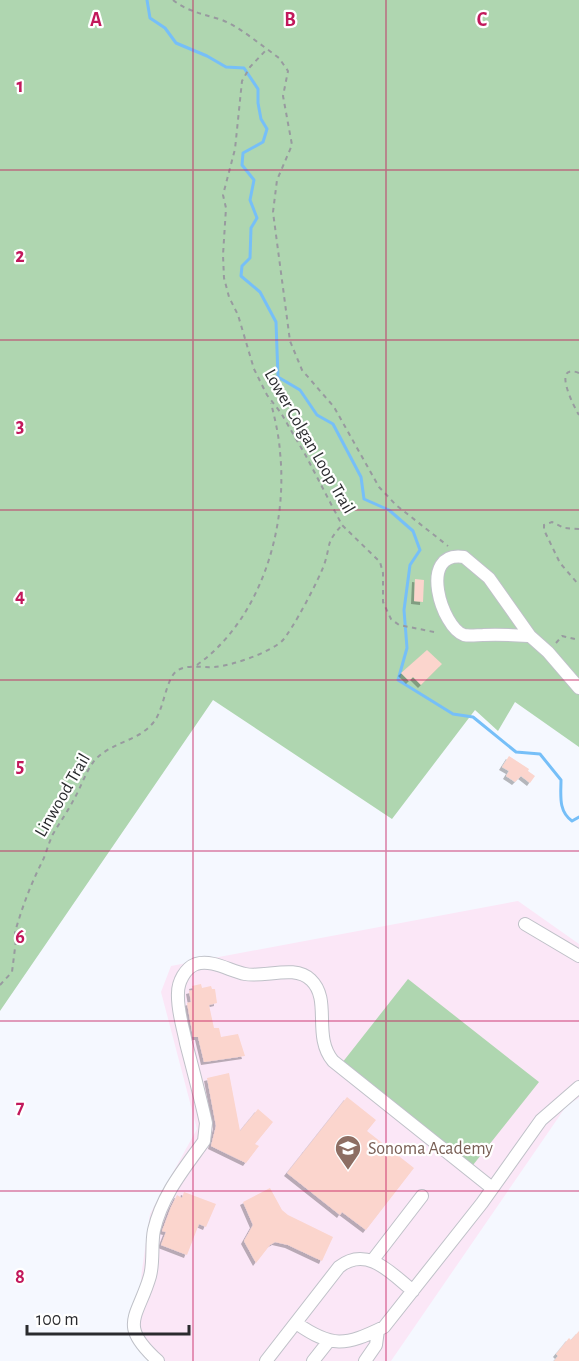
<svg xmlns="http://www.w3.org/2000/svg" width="579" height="1361" font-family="'Alegreya Sans',sans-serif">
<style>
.education{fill:#fbe7f7}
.green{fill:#afd6b0}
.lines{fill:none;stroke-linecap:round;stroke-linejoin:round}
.stream{stroke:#76bff8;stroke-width:3}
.building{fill:#fbd5cd;filter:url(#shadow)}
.minor-casing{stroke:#bfc1c8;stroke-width:14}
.path{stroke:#989a9f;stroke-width:2;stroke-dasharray:4.5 4.5;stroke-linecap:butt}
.minor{stroke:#fff;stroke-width:12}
.grid{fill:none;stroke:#c2185b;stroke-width:1.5;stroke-opacity:0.55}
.labels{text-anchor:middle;stroke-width:4.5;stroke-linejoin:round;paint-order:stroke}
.street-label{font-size:18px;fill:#2a2b2e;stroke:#fff}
.education-label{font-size:18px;fill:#785e54;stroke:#fff;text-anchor:start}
.grid-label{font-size:20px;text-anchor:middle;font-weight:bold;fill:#c2185b;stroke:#fff;stroke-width:4.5;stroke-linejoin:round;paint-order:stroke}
</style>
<defs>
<filter id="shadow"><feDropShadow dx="-3" dy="3" stdDeviation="0" flood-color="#0004"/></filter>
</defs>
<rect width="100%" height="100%" fill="#f5f8ff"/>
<path class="education" d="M 518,901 L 579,944 L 579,1098 L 567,1105 L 391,1361 L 164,1361 L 151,1349 L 137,1321 L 142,1270 L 150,1214 L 197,1129 L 161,992 L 171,966 Z"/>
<path class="green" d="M 0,0 L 579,0 L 579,747 L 515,702 L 498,731 L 475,710 L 392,819 L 213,700 L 0,1011 Z
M 408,979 L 539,1082 L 473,1165 L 342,1063 Z"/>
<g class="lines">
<path class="stream" d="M 147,0 L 150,18 L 165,28 L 176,43 L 207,56 L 226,67 L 244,68 L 258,89 L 258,103 L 261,119 L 267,129 L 263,142 L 243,153 L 242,165 L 254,180 L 250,200 L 257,218 L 251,228 L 250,258 L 242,266 L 241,276 L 260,292 L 276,322 L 278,377 L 300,390 L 317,415 L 333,424 L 361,477 L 364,499 L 389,510 L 413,531 L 420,550 L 410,565 L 404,610 L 407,648 L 398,680 L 453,714 L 473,717 L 516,752 L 540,754 L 561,780 C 561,795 558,811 572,821 L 579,817"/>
</g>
<path class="building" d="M 415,579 L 424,580 L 423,602 L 414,601 Z
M 427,650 L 442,664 L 421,685 L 413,677 L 409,681 L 401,673 Z
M 509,756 L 529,769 L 528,771 L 535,776 L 530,783 L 521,776 L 515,782 L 506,776 L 509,771 L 502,767 Z
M 201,984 L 202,988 L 211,986 L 212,989 L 215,989 L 217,1003 L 209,1005 L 214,1028 L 219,1028 L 221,1037 L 238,1034 L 245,1056 L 204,1062 L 198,1037 L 193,1037 L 187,1003 L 191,1002 L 189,991 L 193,990 L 192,986 Z
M 229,1073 L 240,1131 L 258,1109 L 273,1122 L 255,1144 L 259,1146 L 246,1163 L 211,1146 L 216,1126 L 207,1078 Z
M 347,1097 L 376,1120 L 367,1131 L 414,1168 L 366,1230 L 342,1212 L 340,1215 L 287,1173 Z
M 270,1188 L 282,1210 L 288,1215 L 333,1237 L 322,1261 L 288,1245 L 275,1242 L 270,1245 L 256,1263 L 244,1241 L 253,1225 L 243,1202 Z
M 184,1192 L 216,1204 L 206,1227 L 199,1224 L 187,1255 L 161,1245 L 166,1232 L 162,1231 L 171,1207 L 177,1195 L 182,1198 Z
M 579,1331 L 579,1361 L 554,1361 L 558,1356 L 556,1354 L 569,1338 L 571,1340 Z"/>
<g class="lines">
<g class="minor-casing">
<path id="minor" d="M 530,636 C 514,635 499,634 483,635 C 478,635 469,636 464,635 C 442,628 417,550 464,557 L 489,578 L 530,636 L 548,652 L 579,688
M 525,924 L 579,956
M 372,1261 L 422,1196
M 296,1323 C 332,1348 345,1346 384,1327 L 482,1203 L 541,1120 L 579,1087
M 158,1361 C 117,1324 138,1318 150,1276 C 154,1261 151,1244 154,1230 C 162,1195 184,1169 204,1141 L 206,1123 C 200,1096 193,1070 186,1043 C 183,1027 177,1010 178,993 C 178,982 185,968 196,964 C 212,959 230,971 245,974 C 265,978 295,964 311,980 C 332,1000 312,1036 333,1061 L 492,1188
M 266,1361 L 339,1267 C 367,1245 391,1273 413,1291
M 313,1361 L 328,1342
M 365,1361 L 376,1345 L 378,1330"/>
</g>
<path class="path" d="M 173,0 C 188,12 204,14 222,20 C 239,27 253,39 267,49
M 579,373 C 551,362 574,407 579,415
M 579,529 L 564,528 L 552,522 L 544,525 L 544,530 L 560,563 L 579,585
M 434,632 L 399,625 L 391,619 L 383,602 L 383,573 L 380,562 L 342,525 L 306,456 L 281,413 L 267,395 L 254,369 L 238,315 L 229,297 L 224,278 L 223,255 L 226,208 L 223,195 L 235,149 L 242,81 L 250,67 L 267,49 L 279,58 L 288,71 L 283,96 L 292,145 L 277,180 L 273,212 L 290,341 L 302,370 L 334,407 L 379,487 L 396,505 L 448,546
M 556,643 L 562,636 L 579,640
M 197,665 C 261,619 288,528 280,452 C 279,436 275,419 271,403
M 0,985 L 12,972 L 16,940 L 15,932 C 22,908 30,886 41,864 C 46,855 48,844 53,834 C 60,822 68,811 74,799 C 82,786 87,766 99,756 C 115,742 139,740 153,723 C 165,709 165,678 178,670 C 190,664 201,668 214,667 C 231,666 269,653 282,641 C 292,631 321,576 325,562 C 331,542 326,543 342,525"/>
<use href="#minor" class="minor"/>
</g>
<path class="grid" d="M 193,0 L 193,1361M 386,0 L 386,1361M 0,170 L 579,170M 0,340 L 579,340M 0,510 L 579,510M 0,680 L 579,680M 0,851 L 579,851M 0,1021 L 579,1021M 0,1191 L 579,1191"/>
<defs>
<g id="school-pin" transform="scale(1.35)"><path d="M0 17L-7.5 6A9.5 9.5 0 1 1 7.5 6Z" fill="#8d6e63" stroke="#fff"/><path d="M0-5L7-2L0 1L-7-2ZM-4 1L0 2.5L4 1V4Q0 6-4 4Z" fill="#fff"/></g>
</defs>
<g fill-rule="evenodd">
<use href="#school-pin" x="348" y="1148"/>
</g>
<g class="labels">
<g class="street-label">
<text transform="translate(310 441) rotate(60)" y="6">Lower Colgan Loop Trail</text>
<text transform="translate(62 795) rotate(-60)" y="6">Linwood Trail</text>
</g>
<g class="education-label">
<text x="368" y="1154">Sonoma Academy</text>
</g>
</g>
<g class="grid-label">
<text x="96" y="26">A</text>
<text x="290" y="26">B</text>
<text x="482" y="26">C</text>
<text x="20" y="92">1</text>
<text x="20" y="262">2</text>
<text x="20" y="432">3</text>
<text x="20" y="602">4</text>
<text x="20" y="772">5</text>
<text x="20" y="943">6</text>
<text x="20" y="1113">7</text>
<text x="20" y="1283">8</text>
</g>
<path d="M27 1325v9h162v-9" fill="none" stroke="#2a2b2e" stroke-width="3"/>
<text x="36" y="1325" font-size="18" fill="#2a2b2e" stroke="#ffffff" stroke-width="4.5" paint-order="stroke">100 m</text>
</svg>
